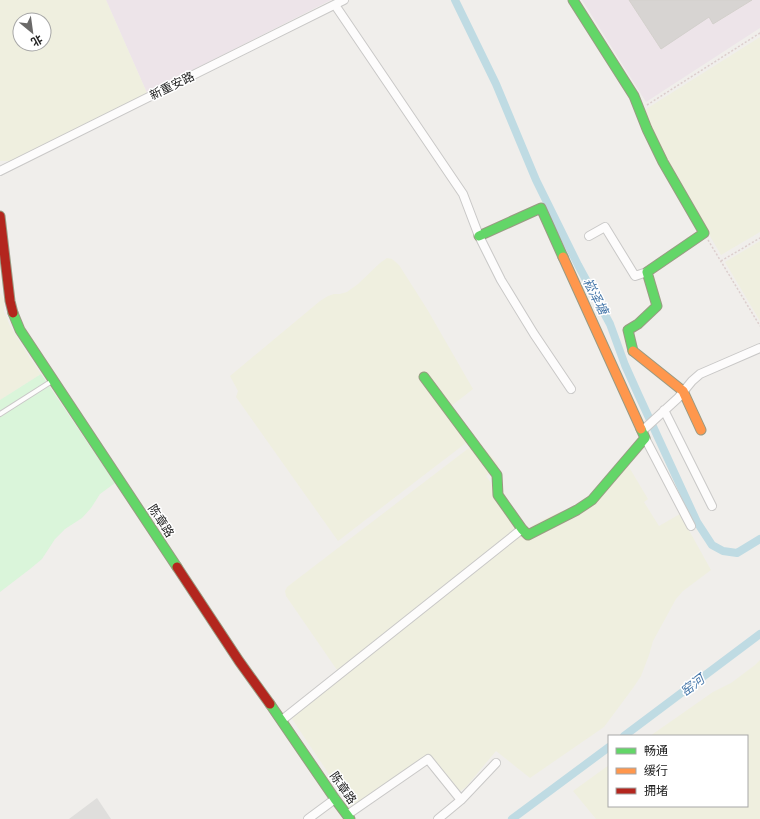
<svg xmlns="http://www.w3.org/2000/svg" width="760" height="819" font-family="'PT Sans Narrow','Noto Sans SC',sans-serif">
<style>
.residential{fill:#dfdedc}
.industrial{fill:#ede4e9}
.farmland{fill:#efefdf;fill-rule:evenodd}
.park{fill:#daf5da}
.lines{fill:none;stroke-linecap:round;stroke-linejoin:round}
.canal{stroke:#bfdbe3;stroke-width:8}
.building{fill:#d7d4d2;stroke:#d3d0cc}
.lane-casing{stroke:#c9c8c7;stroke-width:6}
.street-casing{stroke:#c9c8c7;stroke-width:10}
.fast-casing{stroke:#999a82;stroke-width:11}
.slow-casing{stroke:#999a82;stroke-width:11}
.jam-casing{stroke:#999a82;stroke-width:11}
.path{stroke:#dccecd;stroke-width:1.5;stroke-dasharray:2 2;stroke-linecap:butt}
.lane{stroke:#fdfcfc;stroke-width:4}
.street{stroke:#fdfcfc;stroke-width:8}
.fast{stroke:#63d668;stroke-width:9}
.slow{stroke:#ff974d;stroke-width:9}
.jam{stroke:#b3261e;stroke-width:9}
.labels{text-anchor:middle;stroke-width:3;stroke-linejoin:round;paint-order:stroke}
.street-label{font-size:12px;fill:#222;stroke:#fff}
.water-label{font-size:13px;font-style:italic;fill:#4a7aab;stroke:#fff}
</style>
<rect width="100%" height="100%" fill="#f0eeeb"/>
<path class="residential" d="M 97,798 L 111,819 L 69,819 Z"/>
<path class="industrial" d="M 106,0 L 331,0 L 147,93 Z
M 582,0 L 760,0 L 760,28 L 646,102 Z"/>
<path class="farmland" d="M 0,0 L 106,0 L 147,93 L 19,157 L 10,161 L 0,161 ZM 20,20 L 44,20 L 44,44 L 20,44 Z
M 760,37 L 760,232 L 721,255 L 683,190 L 643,111 Z
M 760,241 L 760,321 L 725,262 Z
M 387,258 L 392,259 L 399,265 L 427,309 L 473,389 L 450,407 L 475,436 L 338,541 L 236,397 L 238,391 L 230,376 L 320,301 L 328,296 L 334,294 L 340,294 L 347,292 L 358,284 L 380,263 Z
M 0,293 L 4,299 L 4,311 L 10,326 L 30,358 L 41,374 L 0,400 Z
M 478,441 L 499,465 L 486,476 L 522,526 L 397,624 L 337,670 L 286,596 L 285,591 L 287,587 Z
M 626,462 L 648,499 L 644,502 L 659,526 L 680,514 L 711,570 L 683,591 L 676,599 L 653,641 L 649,655 L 641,676 L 633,688 L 604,727 L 530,778 L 496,751 L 466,787 L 459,792 L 425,756 L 351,807 L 290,716 L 533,525 L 540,521 L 559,512 L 574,509 Z
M 760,660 L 760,819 L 596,819 L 573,791 L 609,765 L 609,806 L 747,806 L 747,736 L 650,736 L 713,692 L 731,683 L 755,665 Z"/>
<path class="park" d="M 41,374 L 115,483 L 100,494 L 91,508 L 82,518 L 65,529 L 55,539 L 42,559 L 30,569 L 0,592 L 0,400 Z"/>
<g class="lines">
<path class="canal" d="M 455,0 L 496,84 L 536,180 L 578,265 L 610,324 L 625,365 L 638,394 L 697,522 L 712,545 L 723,551 L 737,553 L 760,539
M 624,736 L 760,634
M 512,819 L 609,747"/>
</g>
<path class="building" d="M 629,0 L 752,0 L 713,24 L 709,17 L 661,49 Z"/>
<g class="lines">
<g class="lane-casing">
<path id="lane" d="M 0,414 L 52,381"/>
</g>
<g class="street-casing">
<path id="street" d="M 335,5 L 463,194 L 479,236 L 501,280 L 534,334 L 571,389
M 0,171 L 344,0
M 589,236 L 605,227 L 635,276 L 647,272
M 664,410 L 712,506
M 642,431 L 678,398 L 692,381 L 700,374 L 760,348
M 645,438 L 691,526
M 282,720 L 522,529
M 347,815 L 428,759 L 461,800
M 308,819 L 335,799
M 438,819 L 461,800 L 496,763"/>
</g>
<g class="fast-casing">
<path id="fast" d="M 573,0 L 634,96 L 647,129 L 663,162 L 704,233 L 647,272 L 657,306 L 638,324 L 628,330 L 633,351
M 479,236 L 541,208 L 563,257
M 13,313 L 20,330 L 177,567
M 424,377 L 497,475 L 498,495 L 522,529 L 528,535 L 577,510 L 592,500 L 645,438 L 641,429
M 270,704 L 335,799 L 350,819"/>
</g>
<g class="slow-casing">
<path id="slow" d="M 563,257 L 641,429
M 633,351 L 683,391 L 701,430"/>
</g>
<g class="jam-casing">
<path id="jam" d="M 0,216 L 10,301 L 13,313
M 177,567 L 239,661 L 270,704"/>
</g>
<path class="path" d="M 647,105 L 760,33
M 708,240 L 760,326
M 721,261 L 760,238"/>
<use href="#lane" class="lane"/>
<use href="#street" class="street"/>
<use href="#fast" class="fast"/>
<use href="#slow" class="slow"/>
<use href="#jam" class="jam"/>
</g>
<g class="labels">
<g class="street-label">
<text transform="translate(172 86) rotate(-26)" y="4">新重安路</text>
<text transform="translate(161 521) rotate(57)" y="4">陈章路</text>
<text transform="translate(343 788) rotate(55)" y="4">陈章路</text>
</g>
<g class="water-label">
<text transform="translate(596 296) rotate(63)" y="5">崧泽塘</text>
<text transform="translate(692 685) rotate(-37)" y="5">窑河</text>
</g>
</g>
<rect x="608" y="735" width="140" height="72" fill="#ffffff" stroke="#a7a7a7"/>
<rect x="616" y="748" width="20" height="6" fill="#63d668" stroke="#a7a7a7"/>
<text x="644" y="755" font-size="12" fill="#222222">畅通</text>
<rect x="616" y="768" width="20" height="6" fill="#ff974d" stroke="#a7a7a7"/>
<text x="644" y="775" font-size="12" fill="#222222">缓行</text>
<rect x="616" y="788" width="20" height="6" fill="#b3261e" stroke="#a7a7a7"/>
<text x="644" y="795" font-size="12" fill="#222222">拥堵</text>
<g transform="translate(32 32) rotate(151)"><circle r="19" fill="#ffffff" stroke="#a7a7a7"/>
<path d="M0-3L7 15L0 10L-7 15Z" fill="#6a6968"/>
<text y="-6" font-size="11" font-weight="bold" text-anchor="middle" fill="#222222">北</text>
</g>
</svg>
